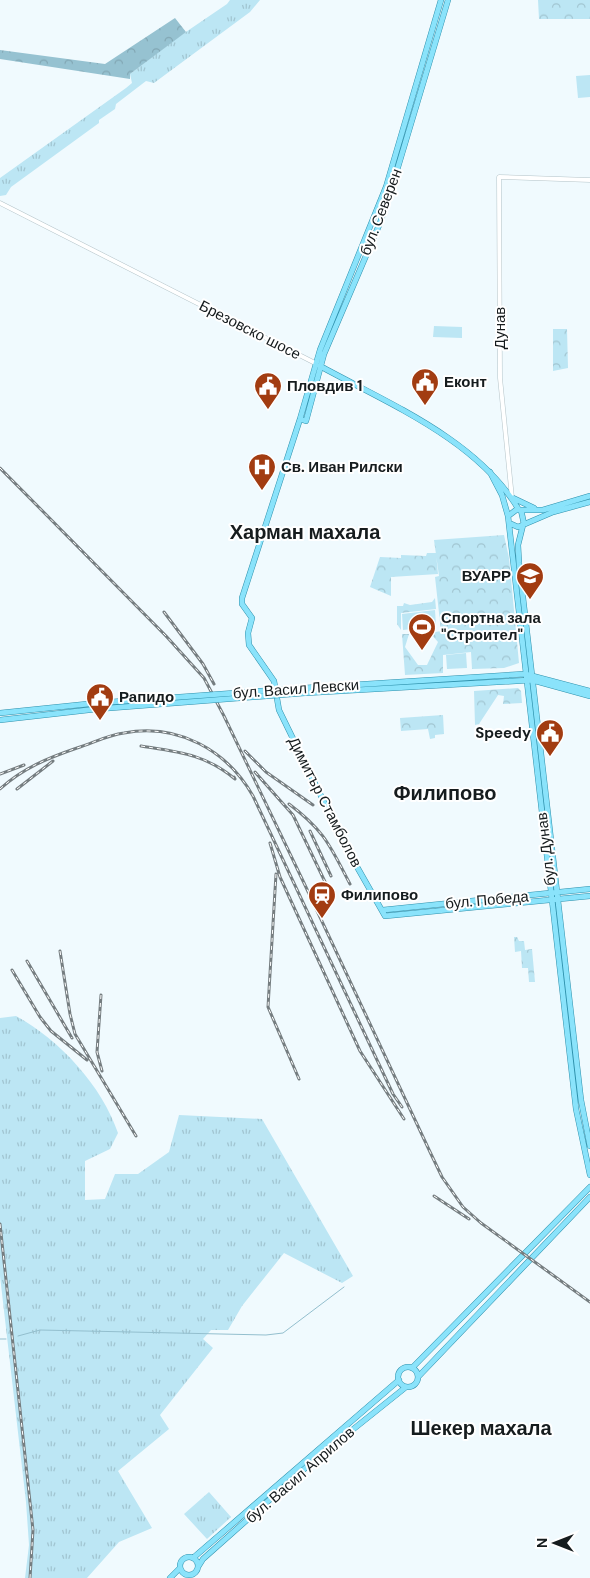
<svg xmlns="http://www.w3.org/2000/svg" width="590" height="1578" font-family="'DM Sans',sans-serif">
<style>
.grass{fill:url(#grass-tufts)}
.forest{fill:url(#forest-crowns)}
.park{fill:url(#park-crowns)}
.pitch{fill:#bce6f4}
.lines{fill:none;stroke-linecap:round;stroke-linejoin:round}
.stream{stroke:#93bfce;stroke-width:1}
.minor-casing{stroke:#b3c3c8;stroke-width:5}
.major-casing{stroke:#2f91ac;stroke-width:6}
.minor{stroke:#fff;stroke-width:4}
.major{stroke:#8ae3fb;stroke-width:5}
.rail-casing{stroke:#757d80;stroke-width:3}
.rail{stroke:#fff;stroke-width:1;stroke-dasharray:4;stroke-linecap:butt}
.major-bridge-casing{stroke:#2f91ac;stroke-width:6;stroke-linecap:butt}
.major-bridge{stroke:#8ae3fb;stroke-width:5}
.labels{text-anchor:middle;stroke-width:4;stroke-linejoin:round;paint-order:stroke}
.street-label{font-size:15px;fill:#161c1e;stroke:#fff}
.poi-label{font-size:15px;font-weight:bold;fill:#161c1e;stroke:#fff;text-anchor:start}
.district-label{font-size:20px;font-weight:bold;fill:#161c1e;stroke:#fff}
</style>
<defs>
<pattern id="grass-tufts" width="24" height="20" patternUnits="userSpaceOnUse" patternTransform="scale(1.25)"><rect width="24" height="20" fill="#bce6f4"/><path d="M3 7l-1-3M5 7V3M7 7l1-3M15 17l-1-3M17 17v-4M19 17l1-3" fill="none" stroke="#a1c5d1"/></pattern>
<pattern id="forest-crowns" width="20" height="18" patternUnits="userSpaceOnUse" patternTransform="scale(1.25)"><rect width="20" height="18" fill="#96c2d1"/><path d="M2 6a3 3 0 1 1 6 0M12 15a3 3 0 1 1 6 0" fill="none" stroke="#81a6b3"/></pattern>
<pattern id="park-crowns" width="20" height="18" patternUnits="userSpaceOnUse" patternTransform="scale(1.25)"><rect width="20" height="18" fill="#bce6f4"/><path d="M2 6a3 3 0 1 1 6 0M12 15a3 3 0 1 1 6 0" fill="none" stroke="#a1c5d1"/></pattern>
</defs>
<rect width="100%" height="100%" fill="#f0fafe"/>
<path class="grass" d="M 230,0 L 260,0 L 250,12 L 154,83 L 146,81 L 116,104 L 115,109 L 99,120 L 99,123 L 11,187 L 6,195 L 0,196 L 0,178 L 126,88 L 132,83 L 130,74 L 177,38 L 227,4 Z
M 16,1016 C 60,1040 102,1086 118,1133 L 110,1149 L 85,1161 L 85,1200 L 105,1199 L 115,1174 L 138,1174 L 169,1152 L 179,1115 L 262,1119 L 353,1276 L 342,1283 L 284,1253 L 242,1306 L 228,1330 L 211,1330 L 203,1339 L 213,1348 L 160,1415 L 169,1429 L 118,1471 L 152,1528 L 119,1542 L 87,1578 L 25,1578 L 29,1545 L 26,1502 L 0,1276 L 0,1018 Z
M 209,1492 L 231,1517 L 207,1539 L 184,1514 Z"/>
<path class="forest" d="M 175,18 L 186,32 L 130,74 L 130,79 L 0,59 L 0,50 L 105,64 Z"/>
<path class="park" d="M 538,0 L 590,0 L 590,19 L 539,19 Z
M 553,329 L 567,329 L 568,368 L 553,371 Z
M 504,535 L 509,558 L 519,663 L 504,668 L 472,669 L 471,652 L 443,655 L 443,673 L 405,675 L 402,634 L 409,634 L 405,647 L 418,665 L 427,665 L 438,642 L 430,633 L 441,631 L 435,577 L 439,576 L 434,540 Z
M 427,553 L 436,553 L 438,574 L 391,577 L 391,596 L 370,587 L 380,557 L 401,558 L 401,555 L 426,556 Z
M 435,598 L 436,609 L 401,613 L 401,630 L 397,624 L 397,606 L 403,606 L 404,603 L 410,605 L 432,602 Z
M 518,688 L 521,691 L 522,703 L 503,704 L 504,696 L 498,695 L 479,724 L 475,725 L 474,691 Z
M 443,715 L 444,734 L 435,735 L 435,738 L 430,739 L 428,729 L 401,731 L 400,718 Z
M 514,937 L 517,937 L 519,941 L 524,941 L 525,950 L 532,949 L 535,982 L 529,982 L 528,968 L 522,968 L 521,951 L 515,952 Z"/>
<path class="pitch" d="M 590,75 L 590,97 L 578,98 L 576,76 Z
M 434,326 L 462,327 L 462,338 L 433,337 Z
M 435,610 L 436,626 L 403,630 L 402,614 Z
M 466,653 L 467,668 L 447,669 L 446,655 Z"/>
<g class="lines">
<path class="stream" d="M 18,1336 L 40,1330 L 266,1335 L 283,1333 L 344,1287
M 0,1339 L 6,1339"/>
<g class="minor-casing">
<path id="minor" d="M 0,203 L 315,363
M 512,498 L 500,378 L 499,177 L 590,180"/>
</g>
<g class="major-casing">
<path id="major" d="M 441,0 L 386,187 L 320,350 L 300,419 L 242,598 L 242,604 L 252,618 L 248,633 L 249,645 L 274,681 L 279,710 L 348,851 L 385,916 L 590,896
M 320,366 C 389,404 478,440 519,510
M 300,419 L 306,421 L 324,354 L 380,223 L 392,187 L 448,0
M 490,472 L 502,495 L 508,516 L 576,1109 L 590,1175
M 513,498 L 534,508
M 521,510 L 524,524
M 508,516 L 516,510 L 543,510 L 590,496
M 509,523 L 518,527 L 553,512 L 590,502
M 523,525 L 518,545 L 519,563 L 581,1100 L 590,1146
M 304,688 L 525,674 L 590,691
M 305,693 L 532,680 L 590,696
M 0,713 L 97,703
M 0,720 L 97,709
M 383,910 L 590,889
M398 1377a10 10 0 1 1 20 0a10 10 0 1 1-20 0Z
M 412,1368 L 590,1187
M 418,1377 L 590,1197
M180 1566a9 9 0 1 1 18 0a9 9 0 1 1-18 0Z
M 193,1558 L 399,1380
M 198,1567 L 203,1559 L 311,1463 L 406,1387
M 170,1578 L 180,1568"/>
</g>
<use href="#minor" class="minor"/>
<use href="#major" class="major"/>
<g class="rail-casing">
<path id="rail" d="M 0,468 L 166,636 L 204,678 L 224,716 L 304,883 L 431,1154 L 442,1177 L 463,1207 L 481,1223 L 590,1302
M 164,612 L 203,664 L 214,684
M 141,746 C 179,752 205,754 235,779 L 234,777
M 245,751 L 266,772 L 313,805
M 255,772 L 293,815 L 327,886
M 0,774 L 24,765
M 0,789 C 23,768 48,758 77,748 C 93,743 108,735 124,733 C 178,723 227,750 253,796 L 393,1094 L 402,1107
M 17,789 L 53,761
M 289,804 C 325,831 330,846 350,884
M 310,831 L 331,876
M 270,843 L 280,877 L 360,1051 L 404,1119
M 276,874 L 268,1007 L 299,1079
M 60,951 L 70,1014 L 75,1034 L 136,1136
M 27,961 L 72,1038
M 12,970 L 40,1017 L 51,1031 L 87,1060
M 101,995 L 97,1052 L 102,1071
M 434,1196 L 469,1219
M 0,1224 L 33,1530 L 30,1578"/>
</g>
<use href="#rail" class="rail"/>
<g class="major-bridge-casing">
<path id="major-bridge" d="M 97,703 L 304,688
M 97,709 L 305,693"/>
</g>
<use href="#major-bridge" class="major-bridge"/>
</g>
<defs>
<g id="civic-pin" transform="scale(1.4375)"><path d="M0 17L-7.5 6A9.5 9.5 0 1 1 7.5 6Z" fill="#a23c11" stroke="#fff"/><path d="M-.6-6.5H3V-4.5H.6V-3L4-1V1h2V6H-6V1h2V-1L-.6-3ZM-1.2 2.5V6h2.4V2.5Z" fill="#fff"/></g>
<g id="hospital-pin" transform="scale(1.4375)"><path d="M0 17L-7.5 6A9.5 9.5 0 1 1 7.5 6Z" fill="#a23c11" stroke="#fff"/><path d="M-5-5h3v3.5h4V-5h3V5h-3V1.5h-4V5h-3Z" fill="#fff"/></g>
<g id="university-pin" transform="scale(1.4375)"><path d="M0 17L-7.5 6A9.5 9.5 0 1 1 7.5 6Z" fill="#a23c11" stroke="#fff"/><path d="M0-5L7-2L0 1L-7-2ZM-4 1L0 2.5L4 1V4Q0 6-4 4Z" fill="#fff"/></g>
<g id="stadium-pin" transform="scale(1.4375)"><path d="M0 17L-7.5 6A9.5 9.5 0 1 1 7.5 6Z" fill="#a23c11" stroke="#fff"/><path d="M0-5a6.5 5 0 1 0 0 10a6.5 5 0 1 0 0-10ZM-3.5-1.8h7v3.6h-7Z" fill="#fff"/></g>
<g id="station-pin" transform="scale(1.4375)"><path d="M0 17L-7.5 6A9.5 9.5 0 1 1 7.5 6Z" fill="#a23c11" stroke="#fff"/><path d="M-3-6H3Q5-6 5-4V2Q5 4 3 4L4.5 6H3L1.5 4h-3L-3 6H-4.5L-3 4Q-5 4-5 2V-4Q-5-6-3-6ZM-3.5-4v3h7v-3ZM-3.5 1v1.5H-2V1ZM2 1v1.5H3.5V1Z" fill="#fff"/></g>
</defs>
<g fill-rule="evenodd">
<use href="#civic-pin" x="425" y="382"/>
<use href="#civic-pin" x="268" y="386"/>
<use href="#hospital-pin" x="262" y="467"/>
<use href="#university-pin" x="530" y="576"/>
<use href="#stadium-pin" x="422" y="627"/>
<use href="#civic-pin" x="100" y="697"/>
<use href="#civic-pin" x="550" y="733"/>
<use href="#station-pin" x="322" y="895"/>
</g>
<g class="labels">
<g class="street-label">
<text transform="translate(381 212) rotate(-69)" y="5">бул. Северен</text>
<text transform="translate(500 328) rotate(-90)" y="5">Дунав</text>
<text transform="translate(250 330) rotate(27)" y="5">Брезовско шосе</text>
<text transform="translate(296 689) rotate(-4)" y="5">бул. Васил Левски</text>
<text transform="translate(325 802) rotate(63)" y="5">Димитър Стамболов</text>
<text transform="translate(546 849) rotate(-97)" y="5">бул. Дунав</text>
<text transform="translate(487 900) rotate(-5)" y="5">бул. Победа</text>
<text transform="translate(300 1475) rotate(-41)" y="5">бул. Васил Априлов</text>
</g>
<g class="poi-label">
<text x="444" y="387">Еконт</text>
<text x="287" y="391">Пловдив 1</text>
<text x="281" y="472">Св. Иван Рилски</text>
<text x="511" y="581" text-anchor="end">ВУАРР</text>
<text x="441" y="623">Спортна зала<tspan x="441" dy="17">"Строител"</tspan></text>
<text x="119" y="702">Рапидо</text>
<text x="531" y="738" text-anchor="end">Speedy</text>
<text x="341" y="900">Филипово</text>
</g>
<g class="district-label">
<text x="305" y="539">Харман махала</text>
<text x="445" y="800">Филипово</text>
<text x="481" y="1435">Шекер махала</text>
</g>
</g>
<g transform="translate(555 1543) rotate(270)" stroke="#ffffff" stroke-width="4" paint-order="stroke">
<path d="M0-4L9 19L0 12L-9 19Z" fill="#161c1e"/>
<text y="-8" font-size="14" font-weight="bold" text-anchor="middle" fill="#161c1e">N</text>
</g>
</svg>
